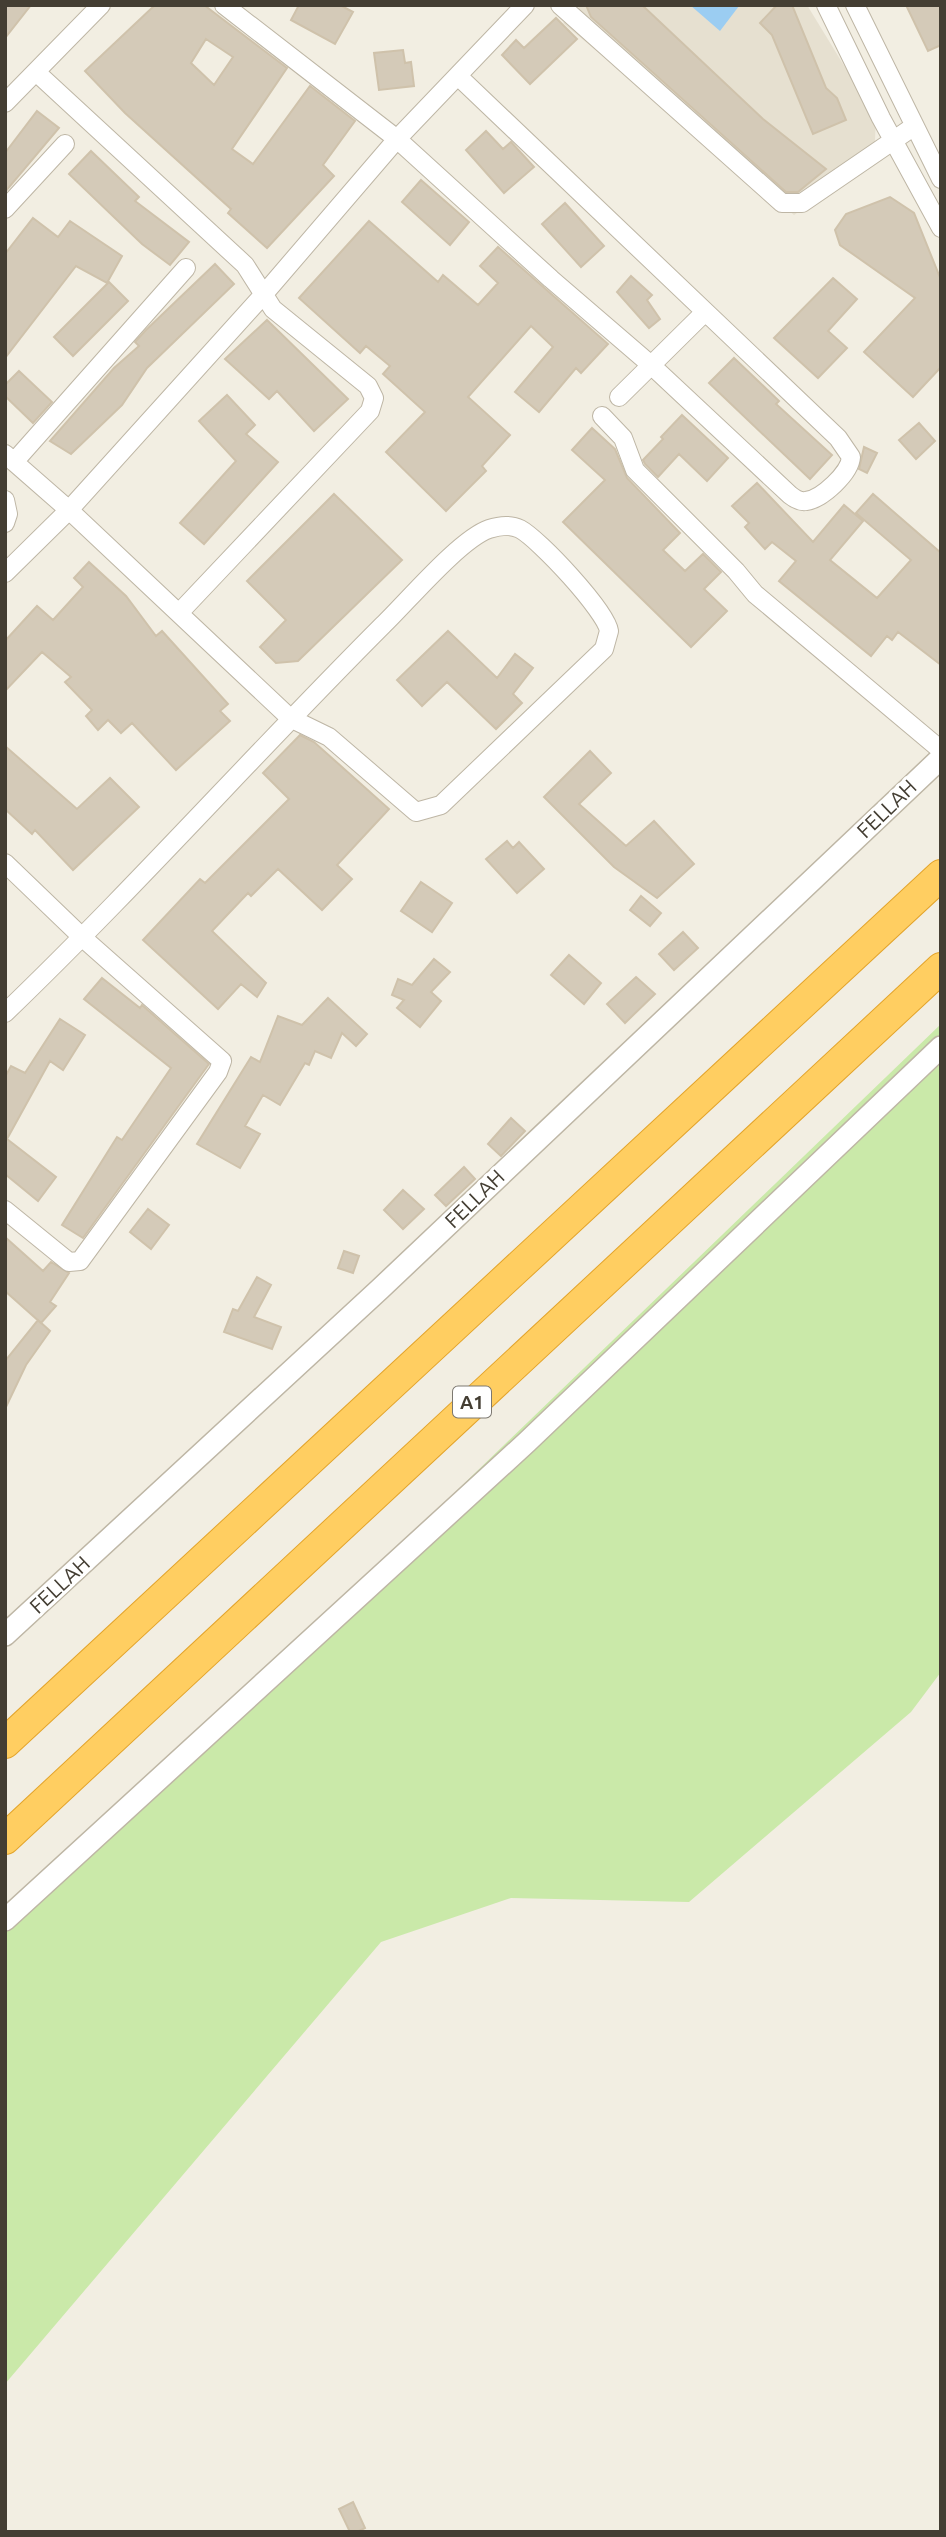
<svg xmlns="http://www.w3.org/2000/svg" width="946" height="2537" font-family="Ubuntu,sans-serif">
<style>
.residential{fill:#e6e0d0}
.green{fill:#cae9a9}
.water{fill:#9bcdf2}
.building{fill:#d4cab8;stroke:#cfc2ab;stroke-width:2;fill-rule:evenodd}
.lines{fill:none;stroke-linecap:round;stroke-linejoin:round}
.minor-casing{stroke:#beb6a5;stroke-width:20}
.tertiary-casing{stroke:#beb6a5;stroke-width:24}
.motorway-casing{stroke:#e3a42c;stroke-width:32}
.minor{stroke:#fff;stroke-width:18}
.tertiary{stroke:#fff;stroke-width:21}
.motorway{stroke:#ffce61;stroke-width:30}
.labels{text-anchor:middle;stroke-width:6;stroke-linejoin:round;paint-order:stroke}
.shield{fill:#fff;stroke:#7c7870;stroke-width:2}
.shield-label{font-size:19px;font-weight:bold;fill:#443e33}
.street-label{font-size:21px;fill:#443e33;stroke:#fff}
</style>
<rect width="100%" height="100%" fill="#f2eee2"/>
<path class="residential" d="M 581,5 L 807,5 L 876,118 L 874,160 L 794,215 L 563,23 Z"/>
<path class="green" d="M 941,1024 L 941,1672 L 911,1712 L 689,1902 L 511,1898 L 381,1942 L 5,2384 L 5,1926 Z"/>
<path class="water" d="M 690,5 L 738,5 L 739,6 L 720,31 Z"/>
<path class="building" d="M 5,5 L 31,5 L 5,38 Z
M 155,5 L 204,5 L 287,68 L 232,149 L 253,164 L 310,86 L 355,121 L 323,165 L 334,176 L 267,248 L 228,213 L 231,209 L 125,113 L 85,71 ZM 206,39 L 233,57 L 214,85 L 191,63 Z
M 299,5 L 340,5 L 353,12 L 335,44 L 291,20 Z
M 586,5 L 642,5 L 763,119 L 826,169 L 798,192 L 786,192 L 591,17 Z
M 777,5 L 792,5 L 826,88 L 837,98 L 846,120 L 813,134 L 772,35 L 760,23 Z
M 906,5 L 941,5 L 941,45 L 928,51 Z
M 556,18 L 577,39 L 530,84 L 502,55 L 516,40 L 524,48 Z
M 403,50 L 405,63 L 411,62 L 414,86 L 379,90 L 374,53 Z
M 37,111 L 59,128 L 5,192 L 5,153 Z
M 486,131 L 503,149 L 511,142 L 534,167 L 504,193 L 466,150 Z
M 91,151 L 139,197 L 135,201 L 189,242 L 170,265 L 142,244 L 69,174 Z
M 421,180 L 469,222 L 450,245 L 402,202 Z
M 890,197 L 914,213 L 941,280 L 941,367 L 913,397 L 864,352 L 915,298 L 840,245 L 835,230 L 846,214 Z
M 565,203 L 604,246 L 581,267 L 542,224 Z
M 33,218 L 58,237 L 70,221 L 122,256 L 107,283 L 76,266 L 5,358 L 5,254 Z
M 369,221 L 438,282 L 443,275 L 478,305 L 498,283 L 480,266 L 498,247 L 608,344 L 581,373 L 576,368 L 539,412 L 515,392 L 553,347 L 531,326 L 468,397 L 510,435 L 482,466 L 486,471 L 446,511 L 386,452 L 425,412 L 383,374 L 390,366 L 366,346 L 360,353 L 299,298 Z
M 215,264 L 234,284 L 147,368 L 122,405 L 71,454 L 50,441 L 114,368 L 139,346 L 135,342 L 146,330 Z
M 631,276 L 652,295 L 647,300 L 660,319 L 649,328 L 617,292 Z
M 833,278 L 857,299 L 828,331 L 847,348 L 818,378 L 774,338 Z
M 109,282 L 128,301 L 73,356 L 54,337 Z
M 267,320 L 348,399 L 314,431 L 277,391 L 269,399 L 225,359 Z
M 734,358 L 779,401 L 776,404 L 832,455 L 810,479 L 709,383 Z
M 19,371 L 52,402 L 33,423 L 5,396 L 5,385 Z
M 227,395 L 255,425 L 246,434 L 278,462 L 204,544 L 180,523 L 236,461 L 199,421 Z
M 682,415 L 728,458 L 707,481 L 679,454 L 658,477 L 645,464 L 643,460 L 663,439 L 661,437 Z
M 919,423 L 935,441 L 916,459 L 899,440 Z
M 592,428 L 615,449 L 627,478 L 680,533 L 663,550 L 685,571 L 703,554 L 721,572 L 704,589 L 727,611 L 691,647 L 563,522 L 605,480 L 572,450 Z
M 864,447 L 877,453 L 867,473 L 859,469 Z
M 757,483 L 813,542 L 844,505 L 863,521 L 830,560 L 877,598 L 911,560 L 856,513 L 873,494 L 941,553 L 941,665 L 898,632 L 892,640 L 887,636 L 871,656 L 779,581 L 796,561 L 772,542 L 765,549 L 745,527 L 749,523 L 732,506 Z
M 334,494 L 402,560 L 298,661 L 276,663 L 260,647 L 286,620 L 247,581 Z
M 89,562 L 126,596 L 156,636 L 162,631 L 228,704 L 220,711 L 230,721 L 176,770 L 132,723 L 121,733 L 108,720 L 98,730 L 86,716 L 92,710 L 65,682 L 71,677 L 42,652 L 5,691 L 5,641 L 37,606 L 53,620 L 83,587 L 74,578 Z
M 448,631 L 497,678 L 515,654 L 533,668 L 513,694 L 522,703 L 496,729 L 447,682 L 422,706 L 397,680 Z
M 300,735 L 314,742 L 389,809 L 337,865 L 352,879 L 322,910 L 278,869 L 251,896 L 248,893 L 212,931 L 266,983 L 257,997 L 241,984 L 218,1009 L 143,940 L 200,879 L 205,883 L 289,799 L 263,773 Z
M 5,746 L 77,809 L 110,778 L 139,807 L 73,870 L 35,830 L 32,834 L 5,809 Z
M 590,751 L 611,773 L 579,804 L 626,846 L 654,821 L 694,864 L 657,898 L 614,867 L 544,797 Z
M 507,841 L 513,848 L 519,842 L 544,869 L 517,893 L 486,859 Z
M 421,882 L 452,903 L 432,932 L 401,911 Z
M 641,896 L 661,913 L 650,926 L 630,910 Z
M 683,932 L 698,948 L 674,970 L 659,954 Z
M 569,955 L 601,983 L 584,1004 L 551,975 Z
M 434,959 L 450,972 L 431,992 L 441,1001 L 420,1027 L 397,1008 L 404,1000 L 392,995 L 398,979 L 412,985 Z
M 636,977 L 655,994 L 625,1023 L 607,1004 Z
M 102,978 L 140,1008 L 142,1005 L 209,1064 L 83,1238 L 62,1225 L 117,1137 L 122,1140 L 171,1068 L 84,999 Z
M 328,998 L 367,1034 L 356,1046 L 342,1033 L 331,1058 L 315,1051 L 309,1065 L 305,1063 L 280,1105 L 263,1095 L 245,1126 L 260,1134 L 240,1168 L 197,1144 L 251,1057 L 260,1062 L 278,1016 L 302,1025 Z
M 60,1019 L 85,1035 L 63,1070 L 50,1061 L 7,1139 L 56,1177 L 38,1201 L 5,1174 L 5,1077 L 11,1066 L 25,1073 Z
M 511,1118 L 525,1131 L 501,1156 L 488,1144 Z
M 464,1167 L 475,1179 L 446,1206 L 435,1195 Z
M 403,1190 L 424,1209 L 403,1229 L 384,1210 Z
M 148,1209 L 169,1225 L 151,1249 L 130,1232 Z
M 5,1237 L 43,1271 L 51,1262 L 69,1273 L 50,1302 L 56,1306 L 41,1323 L 5,1291 Z
M 344,1251 L 359,1256 L 353,1273 L 338,1268 Z
M 257,1277 L 271,1285 L 254,1317 L 281,1327 L 272,1349 L 224,1332 L 233,1309 L 238,1311 Z
M 38,1320 L 50,1331 L 26,1365 L 5,1409 L 5,1361 Z
M 353,2502 L 365,2528 L 357,2532 L 350,2532 L 339,2509 Z"/>
<g class="lines">
<g class="minor-casing">
<path id="minor" d="M 224,5 L 397,139 L 551,279 L 651,365 L 790,495 C 795,499 800,502 806,501 C 822,499 850,473 851,457 L 838,438 L 459,77
M 560,5 L 782,203 L 802,203 L 913,127
M 826,5 L 881,118 L 941,228
M 855,5 L 941,179
M 36,72 L 245,265 L 273,309 L 368,386 L 374,398 L 370,411 L 179,613
M 5,103 L 101,5
M 5,209 L 65,144
M 619,397 L 705,312
M 602,416 L 623,438 L 635,470 L 736,571 L 755,594 L 941,750
M 5,454 L 69,510 L 290,718 L 329,737 L 416,812 L 441,805 L 604,649 L 609,631 C 606,611 539,539 520,529 C 510,524 498,526 489,529 C 460,539 407,602 383,625 C 255,753 135,888 5,1013
M 14,462 L 186,268
M 5,500 L 8,514 L 5,523
M 5,573 L 69,510 L 264,294 L 397,139 L 525,5
M 5,863 L 83,938 L 222,1061 L 218,1072 L 80,1261 L 69,1262 L 5,1210"/>
</g>
<g class="tertiary-casing">
<path id="tertiary" d="M 5,1635 L 380,1289 L 941,758
M 5,1920 L 527,1442 L 941,1047"/>
</g>
<g class="motorway-casing">
<path id="motorway" d="M 5,1743 L 941,875
M 5,1839 L 941,968"/>
</g>
<use href="#minor" class="minor"/>
<use href="#tertiary" class="tertiary"/>
<use href="#motorway" class="motorway"/>
</g>
<g class="labels">
<rect class="shield" x="453" y="1386.5" width="38" height="31" rx="5"/>
<g class="shield-label">
<text x="472" y="1409">A1</text>
</g>
<g class="street-label">
<text transform="translate(887 809) rotate(-44)" y="7">FELLAH</text>
<text transform="translate(475 1199) rotate(-44)" y="7">FELLAH</text>
<text transform="translate(60 1585) rotate(-43)" y="7">FELLAH</text>
</g>
</g>
<rect width="946" height="2537" fill="none" stroke="#443e33" stroke-width="14"/>
</svg>
